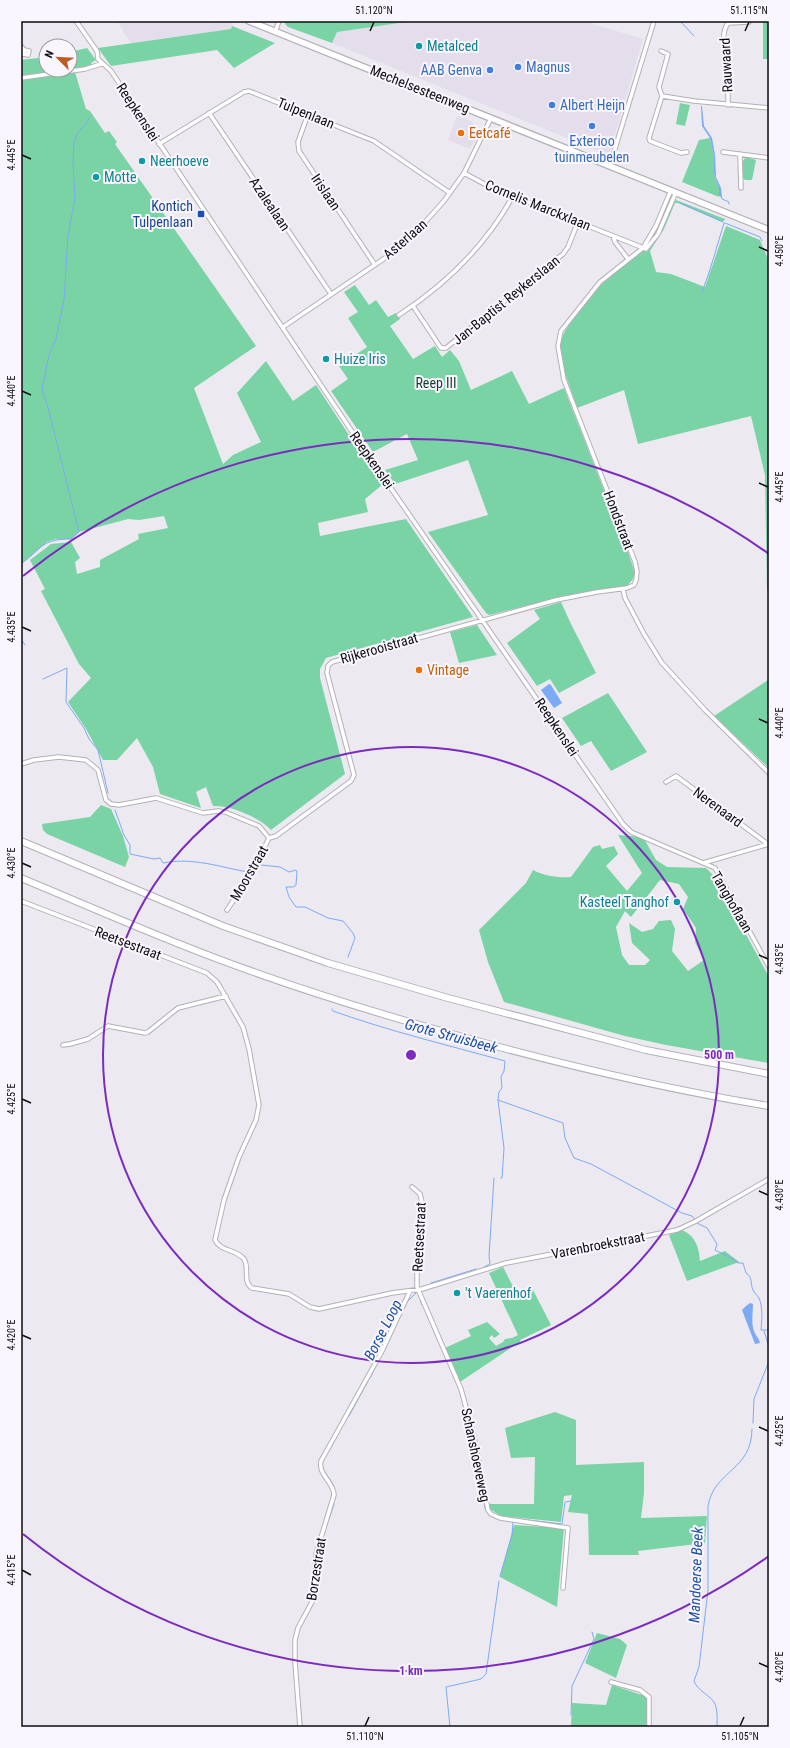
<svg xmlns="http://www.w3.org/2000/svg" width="790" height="1748" font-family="'Roboto Condensed',sans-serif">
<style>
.built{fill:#e3ddec}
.green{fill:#7ad3a4;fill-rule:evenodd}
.water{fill:#7daaf4}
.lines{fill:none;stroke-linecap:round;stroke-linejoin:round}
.stream{stroke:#7daaf4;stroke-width:1}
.street-casing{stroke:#b3b0b8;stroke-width:5.5}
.primary-casing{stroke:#b3b0b8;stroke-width:8}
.highway-casing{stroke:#b3b0b8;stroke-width:8}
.street{stroke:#fff;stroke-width:3.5}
.primary{stroke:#fff;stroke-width:5.5}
.highway{stroke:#fff;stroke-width:6}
.ticks{fill:none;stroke:#0e0d10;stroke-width:1.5}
.ring{fill:none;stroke:#7b2cbf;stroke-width:2}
.culture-dot{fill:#0f9aa8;stroke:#faf6ff;stroke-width:1.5}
.shop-dot{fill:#3f7fe0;stroke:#faf6ff;stroke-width:1.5}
.food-dot{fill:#e8710a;stroke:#faf6ff;stroke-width:1.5}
.transit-dot{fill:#1a4fb4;stroke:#faf6ff;stroke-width:1.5}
.labels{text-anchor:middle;stroke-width:4;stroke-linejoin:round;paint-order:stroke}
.culture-label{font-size:14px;fill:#0d838f;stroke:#faf6ff;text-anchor:start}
.street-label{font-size:14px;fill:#0e0d10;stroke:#faf6ff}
.shop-label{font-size:14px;fill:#366cbe;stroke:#faf6ff;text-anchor:start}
.food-label{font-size:14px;fill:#c56008;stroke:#faf6ff;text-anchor:start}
.transit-label{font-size:14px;fill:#164399;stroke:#faf6ff;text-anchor:end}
.park-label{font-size:14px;fill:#153f2b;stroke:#faf6ff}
.water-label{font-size:15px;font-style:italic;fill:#1d50a6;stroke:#faf6ff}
.centre{fill:#7b2cbf;stroke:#faf6ff;stroke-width:2}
.ring-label{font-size:12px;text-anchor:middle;font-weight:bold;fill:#7b2cbf;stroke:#faf6ff;stroke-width:4;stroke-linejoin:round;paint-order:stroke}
.neatline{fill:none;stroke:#0e0d10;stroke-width:1.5}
.ticks-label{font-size:10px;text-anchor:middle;fill:#0e0d10}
</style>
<rect width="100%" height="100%" fill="#ece9f1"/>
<path class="built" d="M 117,21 L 227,21 L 233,24 L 231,29 L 131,43 Z
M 413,21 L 583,21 L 643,39 L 609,155 L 332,43 L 337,32 Z
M 457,116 L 473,122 L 476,137 L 470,149 L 448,140 Z"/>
<path class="green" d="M 285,21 L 413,21 L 337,32 L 332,43 L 288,27 L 285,24 Z
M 763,21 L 769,21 L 769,59 L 763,59 Z
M 232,26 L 275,43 L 234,68 L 217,50 L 111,66 L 98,48 L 231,29 Z
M 87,48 L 96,60 L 91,63 L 93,67 L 21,78 L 21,60 L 46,57 L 46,70 L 70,70 L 70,52 Z
M 75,72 L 86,109 L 90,111 L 105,133 L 109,131 L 117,142 L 115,144 L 256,346 L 194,388 L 223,464 L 233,455 L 261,442 L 237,393 L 266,361 L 293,401 L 316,385 L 382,485 L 365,499 L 368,512 L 318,523 L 320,536 L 406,519 L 473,617 L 326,658 L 320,669 L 320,678 L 345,774 L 271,830 C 259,817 230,805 213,806 L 206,787 L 196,792 L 201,808 L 160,794 L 153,767 L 137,738 L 117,760 L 103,760 L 86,729 L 68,702 L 91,678 L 79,664 L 41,591 L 45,589 L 30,560 L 51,544 L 71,542 L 80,558 L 75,562 L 77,574 L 100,567 L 100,560 L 139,539 L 138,534 L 168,528 L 164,516 L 139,520 L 128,519 L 79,532 L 71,539 L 56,539 L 47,542 L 21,564 L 21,80 Z
M 680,103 L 690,105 L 685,126 L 676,124 Z
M 710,138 L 714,157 L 714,174 L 719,188 L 719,197 L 682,182 L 699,140 Z
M 746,157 L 756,160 L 752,180 L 745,180 L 743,178 L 743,164 L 742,162 Z
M 676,200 L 725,219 L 724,221 L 720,221 L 678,203 L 675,203 L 664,229 L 650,251 L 656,272 L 671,274 L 705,287 L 726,226 L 760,240 L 769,261 L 769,591 L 767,591 L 765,475 L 751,416 L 638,444 L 624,390 L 577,408 C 572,390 559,364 560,345 C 561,329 597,288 610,276 C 621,267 633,259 645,250 L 647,252 C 660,238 665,221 672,204 Z
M 355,285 L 369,305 L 376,300 L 388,317 L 396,313 L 400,319 L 390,326 L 413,359 L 435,346 L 442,357 L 450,350 L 459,361 L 471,390 L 512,371 L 529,404 L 564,388 L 627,549 L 635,573 L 633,579 L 627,586 L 575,594 L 489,615 L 486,613 L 428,532 L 488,515 L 468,460 L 395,484 L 385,470 L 418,460 L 407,434 L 373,452 L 331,391 L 348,379 L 339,366 L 367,347 L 348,318 L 358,312 L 344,292 Z
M 561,602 L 571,624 L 596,673 L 559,693 L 550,679 L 537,686 L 507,643 L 540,619 L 534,610 Z
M 477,625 L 497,655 L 459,663 L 450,632 Z
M 768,680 L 769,681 L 769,768 L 714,716 Z
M 608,693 L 647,752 L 611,771 L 591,741 L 581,746 L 562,718 Z
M 101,805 L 111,809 L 123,836 L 129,857 L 125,867 L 47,834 L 43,830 L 42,824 L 90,817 Z
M 618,835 L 643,837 L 656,860 L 667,867 L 706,868 L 715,877 L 769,977 L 769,1063 L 666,1045 L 625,1036 L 504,1002 L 488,962 L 479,930 L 526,883 L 533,870 C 544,876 559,878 571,877 L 593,847 L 600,845 L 602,849 L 614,846 L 618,854 L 606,866 L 627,891 L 642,873 ZM 660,880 L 679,884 L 688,897 L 683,909 L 696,928 L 695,942 L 704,960 L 688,971 L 672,951 L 675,929 L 671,920 L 659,921 L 653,929 L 642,932 L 629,923 L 632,943 L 650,960 L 645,965 L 629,965 L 622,955 L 616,927 L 625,911 L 631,917 Z
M 682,1230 C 696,1236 699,1248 700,1261 L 725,1251 L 739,1262 L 687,1281 L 669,1235 Z
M 503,1267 L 518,1296 L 532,1288 L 551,1325 L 520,1340 L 521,1341 L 460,1382 L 445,1348 L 471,1336 L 468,1330 L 487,1322 L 500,1334 L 494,1338 L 492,1335 L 489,1338 L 496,1346 L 503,1342 L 505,1339 L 512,1338 L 518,1335 L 489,1273 Z
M 555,1412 L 576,1420 L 576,1465 L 644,1462 L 644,1493 L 641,1518 L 707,1516 L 705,1543 L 638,1551 L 639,1555 L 589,1555 L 588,1514 L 568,1512 L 572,1495 L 564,1496 L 561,1522 L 501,1516 L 490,1509 L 489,1504 L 534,1504 L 535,1457 L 511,1458 L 505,1428 Z
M 514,1525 L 564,1528 L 557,1607 L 500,1577 Z
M 597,1633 L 620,1639 L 627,1645 L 616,1678 L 585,1663 Z
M 612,1685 L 648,1697 L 649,1727 L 571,1727 L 572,1703 L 606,1705 Z"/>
<path class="water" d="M 701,106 L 702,106 L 704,126 L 712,138 L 715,155 L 716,177 L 721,188 L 722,197 L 719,196 L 719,188 L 714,174 L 714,157 L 710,138 L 702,126 Z
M 549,684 L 551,685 L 562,703 L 554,708 L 541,690 Z
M 750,1303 L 753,1304 C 753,1313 751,1323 754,1331 C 756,1336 759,1338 760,1343 L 755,1344 L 742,1310 L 746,1306 Z"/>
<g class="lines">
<path class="stream" d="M 680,21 L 694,36
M 721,196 L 722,199 L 729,202 L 729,204
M 680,203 L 723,222
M 725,223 L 760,237 L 762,241
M 702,292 C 711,269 717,246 724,223
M 21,564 C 43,548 41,539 71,539 L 79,532 L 48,407 L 42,389 L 49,355 L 56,339 L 64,300 L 68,236 L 75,198 L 73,162 L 74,142 L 78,132 L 87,123 L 89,118
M 21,639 L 25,645
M 43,679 L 67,668 L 66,702 L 84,728 L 89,739 L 98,750 L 108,793
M 115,810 L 124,835 L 130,845 L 130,854 L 154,859 L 160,858 L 163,863 C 193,857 219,867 248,872
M 261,865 L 280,867 L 289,872 L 296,870 L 297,871 L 296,885 L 293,887 L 286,887 L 289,897 L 296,907 L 305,907 L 328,918 L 343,921 L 353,933 L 355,938 L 348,957
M 332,1009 L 333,1011 C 389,1031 447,1045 505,1061 L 504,1071 L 501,1077 L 502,1088 L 499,1092 L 498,1100 L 563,1123 L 565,1138 L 574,1158 L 591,1164 L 682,1213 L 692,1216 L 695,1220
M 498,1100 L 504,1148 L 502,1178 L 501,1178
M 697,1223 L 707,1228 L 717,1244 L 715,1250 L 733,1259 L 738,1263 L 743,1263 L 746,1273 C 753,1277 750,1284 753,1290 C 754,1293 757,1295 759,1298 C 763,1307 762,1320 761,1330 L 769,1330
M 484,1267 L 490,1264 L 489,1256 L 494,1178
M 431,1283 L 476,1269
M 420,1300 L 422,1305
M 426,1313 L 440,1345
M 764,1331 L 769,1347
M 370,1378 L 407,1302 L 416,1293
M 466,1415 L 475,1453
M 349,1416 L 368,1381
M 753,1423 L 754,1399 L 769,1361
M 330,1449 L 336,1438
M 478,1466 L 485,1508 L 489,1515
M 323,1469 L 332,1483
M 492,1516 L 510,1521
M 329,1519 L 334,1504
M 528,1520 L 562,1524 L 565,1502 L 571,1501
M 500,1576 L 512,1535 L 513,1522
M 315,1599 L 315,1590
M 301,1625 L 314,1602
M 301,1714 L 302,1727
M 571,1715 L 572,1686 L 594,1639 L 592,1632
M 450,1727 L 446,1687 L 481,1679 L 486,1674 L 499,1581
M 717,1727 C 717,1719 718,1709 714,1702 C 708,1694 698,1691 694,1681 L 699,1667 L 708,1590 L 708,1506 C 714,1470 752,1471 752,1429"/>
<g class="street-casing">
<path id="street" d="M 76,21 L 97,51 L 98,59 L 111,71 L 359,442 L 623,824 L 631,832 L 715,868 L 769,967
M 275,32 L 279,21
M 21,46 L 24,50 L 29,51 L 28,55 L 23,54 L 24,50
M 661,51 L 668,54 L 659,87 L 662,96 L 649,138 L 650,141 L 681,153 L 687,152
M 21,78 L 85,69 L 101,64
M 662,96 L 694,101 L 769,108
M 728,105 C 728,91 728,78 728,64 C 727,50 719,36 728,23 L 749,22
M 209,113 L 331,294
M 308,114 L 298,142 L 299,151 L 375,265
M 159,144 L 244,92 L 249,91 L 374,141 L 450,193
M 723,152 L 769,158
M 740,154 L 741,188
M 610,165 L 654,21
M 464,173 L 490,187 L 646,249 L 658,234 L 676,192
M 613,236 L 615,242 L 628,259
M 413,306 L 441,348 L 446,348 L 563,254 L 568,247 L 578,222
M 399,315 C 445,285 486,245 513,196
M 283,327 L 388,256 L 418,230 L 444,201 L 464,173 L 491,118
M 623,590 L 625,598 L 644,634 L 662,663 L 705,710 L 769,773
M 21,764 L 34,760 L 59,757 L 86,760 L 98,770 L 106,800 L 111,804 L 119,805 L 156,798 L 203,813 L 218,811 L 225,812 L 259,826 L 269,838
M 666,782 L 676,776 L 769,845
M 269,838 L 276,836 L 351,781 L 354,775 L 327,673 L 328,666 L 332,662 L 556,600 L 597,592 L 627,588 L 634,585 L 636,580 L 637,572 L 635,562 L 564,380 L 558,346 L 561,331 L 600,282 L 643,248 L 656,226 L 671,190
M 703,863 L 769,844
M 21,901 L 207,973 L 217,982 L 243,1027 L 249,1049 L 259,1105 L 256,1120 L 239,1157 L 224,1200 L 215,1240 C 221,1252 236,1249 244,1259 C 250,1268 242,1282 252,1288 L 289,1294 L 310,1307 L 319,1309 L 392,1293 L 422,1289 L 506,1263 L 677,1230 L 696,1221 L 769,1179
M 227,910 L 253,871 L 269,838
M 63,1045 L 70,1044 L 88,1039 L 108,1026 L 145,1033 L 148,1032 L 178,1008 L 226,996
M 412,1187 L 420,1194 L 422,1202 L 421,1226 L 417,1247 L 417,1287 L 461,1389 L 474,1437 L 488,1510 L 491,1514 L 500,1518 L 568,1528 L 563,1588
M 611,1682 L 640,1690 L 649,1697 L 649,1727
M 300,1727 L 295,1662 L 295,1640 L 298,1628 L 313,1600 L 316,1554 L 334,1495 C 334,1482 318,1475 321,1461 L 381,1353 L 410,1291"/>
</g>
<g class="primary-casing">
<path id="primary" d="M 249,21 L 769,230"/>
</g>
<g class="highway-casing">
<path id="highway" d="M 21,841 L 223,926 L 328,963 L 448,998 L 646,1050 L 769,1074
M 21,878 C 86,905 151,934 218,959 C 303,991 389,1017 477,1041 C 573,1067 671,1090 769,1106"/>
</g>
<use href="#street" class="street"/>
<use href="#primary" class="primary"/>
<use href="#highway" class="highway"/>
</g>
<path class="ticks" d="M 370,31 L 374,22M 745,31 L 749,22M 22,155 L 31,159M 759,247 L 768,251M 22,391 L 31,395M 759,483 L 768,487M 22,627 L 31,631M 759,719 L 768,723M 22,863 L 31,867M 759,955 L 768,959M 22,1099 L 31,1103M 759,1191 L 768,1195M 22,1335 L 31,1339M 759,1427 L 768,1431M 22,1570 L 31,1575M 759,1663 L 768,1667M 365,1726 L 369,1717M 740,1726 L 744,1717"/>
<g class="ring">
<circle cx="411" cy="1055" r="308"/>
<path d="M769 1556A616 616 0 0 1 23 1534M23 576A616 616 0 0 1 769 554"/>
</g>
<g class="culture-dot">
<circle cx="419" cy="46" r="4"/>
<circle cx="142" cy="161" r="4"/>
<circle cx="96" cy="177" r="4"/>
<circle cx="326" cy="359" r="4"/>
<circle cx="677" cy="902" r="4"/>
<circle cx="457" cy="1293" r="4"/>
</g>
<g class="shop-dot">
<circle cx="518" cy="67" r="4"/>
<circle cx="490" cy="70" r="4"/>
<circle cx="552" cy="105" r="4"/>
<circle cx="592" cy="126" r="4"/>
</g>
<g class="food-dot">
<circle cx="461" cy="133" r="4"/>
<circle cx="419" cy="670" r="4"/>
</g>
<rect class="transit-dot" x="197" y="210" width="8" height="8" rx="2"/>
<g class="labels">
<g class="culture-label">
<text x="427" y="51">Metalced</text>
<text x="150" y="166">Neerhoeve</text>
<text x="104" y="182">Motte</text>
<text x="334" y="364">Huize Iris</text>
<text x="669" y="907" text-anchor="end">Kasteel Tanghof</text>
<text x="465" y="1298">'t Vaerenhof</text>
</g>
<g class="street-label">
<text transform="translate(726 65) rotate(-93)" y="5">Rauwaard</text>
<text transform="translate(420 89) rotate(22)" y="5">Mechelsesteenweg</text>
<text transform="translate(138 112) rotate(57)" y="5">Reepkenslei</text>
<text transform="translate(306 113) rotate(22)" y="5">Tulpenlaan</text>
<text transform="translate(326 192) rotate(56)" y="5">Irislaan</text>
<text transform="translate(270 204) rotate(56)" y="5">Azalealaan</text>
<text transform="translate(538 205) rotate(22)" y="5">Cornelis Marckxlaan</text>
<text transform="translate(405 239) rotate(-41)" y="5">Asterlaan</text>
<text transform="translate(506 300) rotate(-39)" y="5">Jan-Baptist Reykerslaan</text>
<text transform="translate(372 460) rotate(55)" y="5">Reepkenslei</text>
<text transform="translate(619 520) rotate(69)" y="5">Hondstraat</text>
<text transform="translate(379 648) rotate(-16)" y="5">Rijkerooistraat</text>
<text transform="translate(557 727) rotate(56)" y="5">Reepkenslei</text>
<text transform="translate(718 807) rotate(36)" y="5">Nerenaard</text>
<text transform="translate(249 873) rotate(-60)" y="5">Moorstraat</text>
<text transform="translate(732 902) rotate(60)" y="5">Tanghoflaan</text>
<text transform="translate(128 943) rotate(21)" y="5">Reetsestraat</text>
<text transform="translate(419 1237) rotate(-87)" y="5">Reetsestraat</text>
<text transform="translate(598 1245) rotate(-11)" y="5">Varenbroekstraat</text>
<text transform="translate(476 1455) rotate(78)" y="5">Schanshoeveweg</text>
<text transform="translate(316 1569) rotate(-81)" y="5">Borzestraat</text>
</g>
<g class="shop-label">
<text x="526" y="72">Magnus</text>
<text x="482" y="75" text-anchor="end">AAB Genva</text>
<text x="560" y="110">Albert Heijn</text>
<text x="592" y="146" text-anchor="middle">Exterioo<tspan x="592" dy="16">tuinmeubelen</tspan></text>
</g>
<g class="food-label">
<text x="469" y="138">Eetcafé</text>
<text x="427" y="675">Vintage</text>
</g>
<g class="transit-label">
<text x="193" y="211">Kontich<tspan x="193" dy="16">Tulpenlaan</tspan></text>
</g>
<g class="park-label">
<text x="436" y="388">Reep III</text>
</g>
<g class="water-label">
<text transform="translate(451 1036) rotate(15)" y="5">Grote Struisbeek</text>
<text transform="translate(383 1330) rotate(-63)" y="5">Borse Loop</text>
<text transform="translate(696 1575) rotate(-88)" y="5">Mandoerse Beek</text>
</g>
</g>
<circle cx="411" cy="1055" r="6" class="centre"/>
<g class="ring-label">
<text x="719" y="1059">500 m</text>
<text x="411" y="1675">1 km</text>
</g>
<rect width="790" height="1748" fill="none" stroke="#faf6ff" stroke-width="44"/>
<g transform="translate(58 58) rotate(294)"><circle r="19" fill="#faf6ff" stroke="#9c999f"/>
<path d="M0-3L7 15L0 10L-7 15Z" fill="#bf5c25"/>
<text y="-6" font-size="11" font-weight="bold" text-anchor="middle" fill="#0e0d10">N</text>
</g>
<rect x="22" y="22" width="746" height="1704" class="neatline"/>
<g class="ticks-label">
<text x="374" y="14">51.120°N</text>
<text x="749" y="14">51.115°N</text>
<text transform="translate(11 155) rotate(-90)" y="4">4.445°E</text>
<text transform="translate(779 251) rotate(-90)" y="4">4.450°E</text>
<text transform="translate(11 391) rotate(-90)" y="4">4.440°E</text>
<text transform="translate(779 487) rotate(-90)" y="4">4.445°E</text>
<text transform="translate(11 627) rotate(-90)" y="4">4.435°E</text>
<text transform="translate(779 723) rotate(-90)" y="4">4.440°E</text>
<text transform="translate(11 863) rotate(-90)" y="4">4.430°E</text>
<text transform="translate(779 959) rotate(-90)" y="4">4.435°E</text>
<text transform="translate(11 1099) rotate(-90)" y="4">4.425°E</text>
<text transform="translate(779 1195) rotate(-90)" y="4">4.430°E</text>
<text transform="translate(11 1335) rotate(-90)" y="4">4.420°E</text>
<text transform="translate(779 1431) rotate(-90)" y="4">4.425°E</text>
<text transform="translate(11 1570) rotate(-90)" y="4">4.415°E</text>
<text transform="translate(779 1667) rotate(-90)" y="4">4.420°E</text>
<text x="365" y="1740">51.110°N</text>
<text x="740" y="1740">51.105°N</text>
</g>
</svg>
